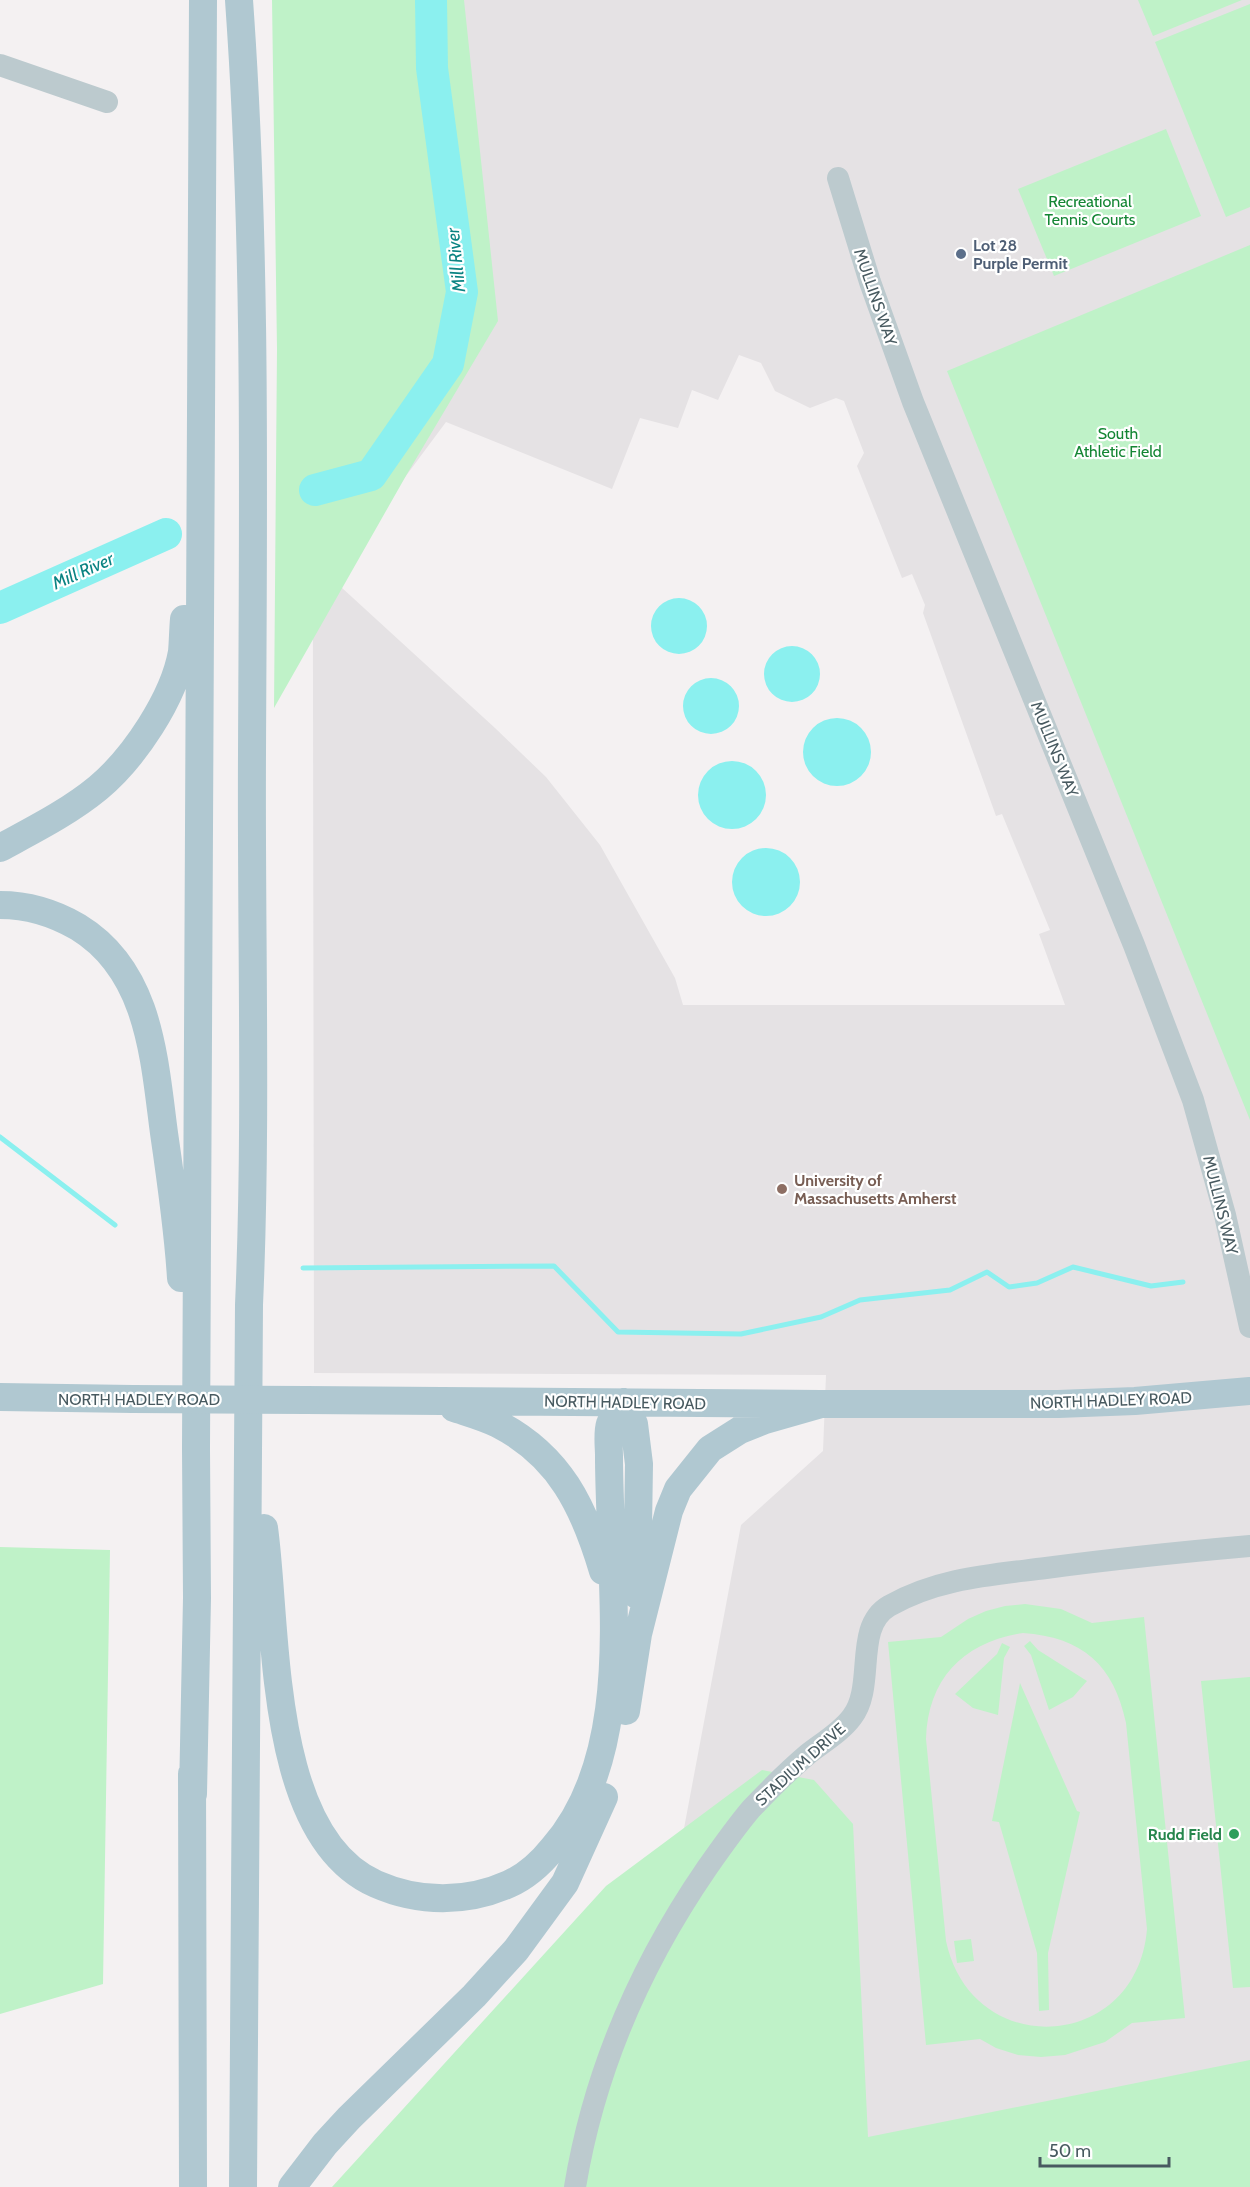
<svg xmlns="http://www.w3.org/2000/svg" width="1250" height="2187" font-family="Cabin,sans-serif">
<style>
.education{fill:#e5e2e4;fill-rule:evenodd}
.green{fill:#bff2c8;fill-rule:evenodd}
.water{fill:#8bf0ef}
.lines{fill:none;stroke-linecap:round;stroke-linejoin:round}
.stream{stroke:#8bf0ef;stroke-width:5}
.river{stroke:#8bf0ef;stroke-width:32}
.minor{stroke:#bccace;stroke-width:22}
.major{stroke:#b0c8d1;stroke-width:28}
.major-bridge{stroke:#b0c8d1;stroke-width:28}
.service-dot{fill:#5c6f8a;stroke:#fff;stroke-width:2}
.education-dot{fill:#8d6e63;stroke:#fff;stroke-width:2}
.leisure-dot{fill:#2e9e5b;stroke:#fff;stroke-width:2}
.labels{text-anchor:middle;stroke-width:4.5;stroke-linejoin:round;paint-order:stroke}
.park-label{font-size:16px;fill:#148634;stroke:#fff}
.service-label{font-size:16px;font-weight:bold;fill:#4e5e75;stroke:#fff;text-anchor:start}
.street-label{font-size:16px;fill:#485a60;stroke:#fff}
.education-label{font-size:16px;font-weight:bold;fill:#785e54;stroke:#fff;text-anchor:start}
.leisure-label{font-size:16px;font-weight:bold;fill:#27864d;stroke:#fff;text-anchor:end}
.water-label{font-size:18px;font-style:italic;fill:#0a8382;stroke:#fff}
</style>
<rect width="100%" height="100%" fill="#f4f1f2"/>
<path class="education" d="M 312,0 L 1250,0 L 1250,2187 L 392,2187 L 679,1855 L 741,1525 L 823,1451 L 826,1375 L 314,1373 ZM 739,355 L 761,363 L 775,391 L 810,408 L 836,398 L 844,401 L 864,453 L 857,466 L 902,578 L 912,574 L 925,605 L 923,613 L 996,816 L 1002,814 L 1050,930 L 1039,934 L 1065,1005 L 683,1005 L 675,978 L 600,845 L 546,777 L 495,728 L 341,587 L 388,500 L 446,422 L 612,489 L 640,418 L 678,428 L 692,390 L 718,400 Z"/>
<path class="green" d="M 272,0 L 464,0 L 498,321 L 407,474 L 274,708 L 277,349 Z
M 1138,0 L 1242,0 L 1153,36 Z
M 1250,4 L 1250,207 L 1226,217 L 1155,42 Z
M 1166,129 L 1201,216 L 1054,276 L 1018,189 Z
M 1250,245 L 1250,1120 L 947,371 Z
M 0,1547 L 110,1550 L 103,1984 L 0,2014 Z
M 1025,1604 L 1061,1609 L 1092,1623 L 1144,1617 L 1185,2018 L 1132,2023 L 1105,2042 L 1065,2055 L 1041,2057 L 1018,2055 L 996,2048 L 980,2039 L 926,2045 L 888,1642 L 941,1637 L 968,1619 L 986,1611 L 1005,1606 ZM 1023,1633 C 1082,1637 1114,1665 1126,1723 L 1147,1929 C 1137,2052 972,2062 946,1941 L 926,1739 C 928,1678 964,1642 1023,1633 Z
M 1030,1641 L 1038,1650 L 1087,1681 L 1073,1697 L 1049,1710 L 1031,1655 L 1024,1646 Z
M 1002,1643 L 1010,1647 L 1004,1658 L 998,1715 L 973,1708 L 955,1694 L 997,1654 Z
M 1250,1677 L 1250,1987 L 1233,1988 L 1201,1681 Z
M 1020,1683 L 1077,1811 L 1080,1812 L 1048,1953 L 1049,2010 L 1039,2011 L 1037,1953 L 999,1822 L 992,1821 Z
M 762,1770 L 814,1780 L 853,1824 L 868,2137 L 1250,2060 L 1250,2187 L 332,2187 L 606,1886 Z
M 971,1939 L 974,1961 L 957,1963 L 954,1941 Z"/>
<path class="water" d="M651 626a28 28 0 1 1 56 0a28 28 0 1 1-56 0Z
M764 674a28 28 0 1 1 56 0a28 28 0 1 1-56 0Z
M683 706a28 28 0 1 1 56 0a28 28 0 1 1-56 0Z
M803 752a34 34 0 1 1 68 0a34 34 0 1 1-68 0Z
M698 795a34 34 0 1 1 68 0a34 34 0 1 1-68 0Z
M732 882a34 34 0 1 1 68 0a34 34 0 1 1-68 0Z"/>
<g class="lines">
<path class="stream" d="M 0,1137 L 115,1225
M 303,1268 L 554,1266 L 618,1332 L 741,1334 L 821,1317 L 860,1300 L 950,1290 L 987,1272 L 1009,1287 L 1037,1283 L 1073,1267 L 1151,1286 L 1183,1282"/>
<path class="river" d="M 315,490 L 371,475 L 448,364 L 462,292 L 432,68 L 431,0
M 0,608 L 166,534"/>
<path class="minor" d="M 0,65 L 107,102
M 838,178 L 870,282 L 913,402 L 1134,945 L 1193,1100 L 1225,1215 L 1250,1327
M 575,2187 C 594,2072 641,1964 707,1868 C 721,1848 735,1828 751,1809 C 769,1790 788,1771 808,1754 C 822,1743 841,1732 852,1717 C 876,1686 853,1627 889,1606 C 938,1578 991,1575 1046,1568 C 1114,1559 1182,1552 1250,1546"/>
<path class="major" d="M 239,0 C 257,251 253,503 252,754 C 251,938 257,1122 249,1305 L 243,2187
M 0,848 C 33,830 69,812 98,788 C 134,758 174,698 182,652 C 183,641 183,630 184,619
M 0,905 C 28,905 54,913 78,927 C 150,971 154,1058 164,1133 C 171,1181 178,1229 181,1278
M 0,1397 L 133,1399
M 306,1400 L 821,1404 L 1058,1404 L 1135,1401 L 1250,1391
M 624,1402 L 634,1424 L 639,1464 L 637,1595
M 454,1408 C 469,1413 484,1417 498,1424 C 560,1456 584,1507 603,1571
M 264,1528 C 278,1629 267,1836 376,1884 C 419,1903 467,1903 509,1884 C 527,1876 541,1863 553,1848 C 620,1772 616,1651 612,1556 C 611,1522 609,1489 609,1456 C 609,1446 607,1433 610,1424 C 612,1417 620,1408 624,1402
M 626,1711 L 638,1634 L 669,1511 L 678,1489 L 710,1449 L 740,1430 L 765,1420 L 821,1404
M 192,1774 L 193,2187
M 193,1794 L 197,1598 L 196,1449 L 203,0
M 292,2187 L 325,2144 L 349,2118 L 474,1996 L 516,1950 L 565,1883 L 604,1797"/>
<path class="major-bridge" d="M 133,1399 L 306,1400"/>
</g>
<circle class="service-dot" cx="961" cy="254" r="6"/>
<circle class="education-dot" cx="782" cy="1189" r="6"/>
<circle class="leisure-dot" cx="1234" cy="1834" r="6"/>
<g class="labels">
<g class="park-label">
<text x="1090" y="207">Recreational<tspan x="1090" dy="18">Tennis Courts</tspan></text>
<text x="1118" y="439">South<tspan x="1118" dy="18">Athletic Field</tspan></text>
</g>
<g class="service-label">
<text x="973" y="251">Lot 28<tspan x="973" dy="18">Purple Permit</tspan></text>
</g>
<g class="street-label">
<text transform="translate(876 297) rotate(71)" y="6">MULLINS WAY</text>
<text transform="translate(1055 749) rotate(68)" y="6">MULLINS WAY</text>
<text transform="translate(1221 1205) rotate(76)" y="6">MULLINS WAY</text>
<text x="139" y="1405">NORTH HADLEY ROAD</text>
<text transform="translate(1111 1400) rotate(-2)" y="6">NORTH HADLEY ROAD</text>
<text transform="translate(625 1402) rotate(1)" y="6">NORTH HADLEY ROAD</text>
<text transform="translate(800 1764) rotate(-42)" y="6">STADIUM DRIVE</text>
</g>
<g class="education-label">
<text x="794" y="1186">University of<tspan x="794" dy="18">Massachusetts Amherst</tspan></text>
</g>
<g class="leisure-label">
<text x="1222" y="1840">Rudd Field</text>
</g>
<g class="water-label">
<text transform="translate(456 260) rotate(-96)" y="6">Mill River</text>
<text transform="translate(83 571) rotate(-24)" y="6">Mill River</text>
</g>
</g>
<path d="M1040 2157v9h129v-9" fill="none" stroke="#485a60" stroke-width="3"/>
<text x="1049" y="2157" font-size="18" fill="#485a60" stroke="#ffffff" stroke-width="4.5" paint-order="stroke">50 m</text>
</svg>
